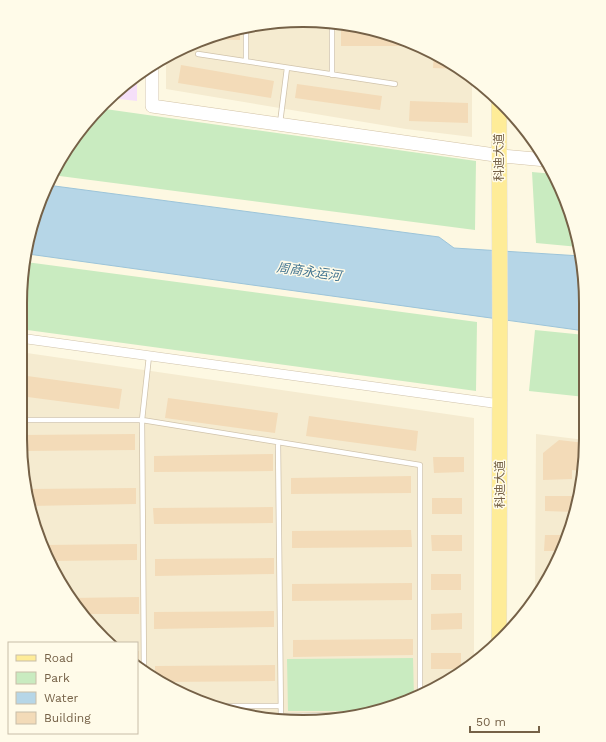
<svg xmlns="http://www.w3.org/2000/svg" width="606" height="742" font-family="'Work Sans','Noto Sans SC',sans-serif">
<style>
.residential{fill:#f5ebd0}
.education{fill:#f5dff9}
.green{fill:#c9ebc0}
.water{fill:#b6d6e7;stroke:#9cc4d9}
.building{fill:#f3dbb8}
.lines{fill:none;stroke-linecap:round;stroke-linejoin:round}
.lane-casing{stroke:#d0c3ab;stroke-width:6}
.street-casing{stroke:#d0c3ab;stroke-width:10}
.secondary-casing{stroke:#d2c2a5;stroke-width:14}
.primary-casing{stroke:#e3dfda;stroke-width:16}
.lane{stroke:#fff;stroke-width:4.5}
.street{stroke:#fff;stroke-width:9}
.secondary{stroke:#fff;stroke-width:13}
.primary{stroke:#feec98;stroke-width:15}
.labels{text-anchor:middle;stroke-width:3;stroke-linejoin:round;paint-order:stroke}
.street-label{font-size:12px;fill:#756147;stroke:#fffbe9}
.water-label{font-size:13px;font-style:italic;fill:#437591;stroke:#fffbe9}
.rim{fill:none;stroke:#756147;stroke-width:2}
</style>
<rect width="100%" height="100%" fill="#fdf8e2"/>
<path class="residential" d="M 285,21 L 340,22 L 394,35 L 445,58 L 472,78 L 472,137 L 406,129 L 166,89 L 166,58 L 178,49 L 230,30 Z
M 20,352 L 474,418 L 474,664 L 428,693 L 358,717 L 284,721 L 212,707 L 146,674 L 137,667 L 137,643 L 108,643 L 58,580 L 30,512 L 20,439 Z
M 536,434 L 585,440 L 585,457 L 576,512 L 557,564 L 535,597 Z"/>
<path class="education" d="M 137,78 L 137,101 L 110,98 Z"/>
<path class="green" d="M 98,108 L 476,161 L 475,230 L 52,175 L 68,146 Z
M 532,172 L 554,174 L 576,230 L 579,247 L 536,243 Z
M 26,262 L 477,322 L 476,391 L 20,329 L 21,284 Z
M 535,330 L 585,335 L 585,397 L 529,391 Z
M 413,658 L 414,698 L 376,711 L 288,711 L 287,659 Z"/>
<path class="water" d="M 47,185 L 439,237 L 454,248 L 581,256 L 585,285 L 585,331 L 28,254 L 41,195 Z"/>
<path class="building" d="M 240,28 L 240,40 L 206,39 L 230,30 Z
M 341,29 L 370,29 L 394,35 L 402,39 L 402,46 L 341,46 Z
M 434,53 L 445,58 L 460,69 L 433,68 Z
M 181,65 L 274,81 L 271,98 L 178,83 Z
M 297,84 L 382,96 L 380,110 L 295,98 Z
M 410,101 L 468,103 L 468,123 L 409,121 Z
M 20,375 L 122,389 L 119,409 L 20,396 Z
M 168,398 L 278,413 L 275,433 L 165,418 Z
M 309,416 L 418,431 L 416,451 L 306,436 Z
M 135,434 L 135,450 L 22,451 L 20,439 L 20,435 Z
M 559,440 L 585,443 L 583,471 L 572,470 L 572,479 L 543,480 L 543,453 Z
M 273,454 L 273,471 L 154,472 L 154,456 Z
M 433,457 L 464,457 L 464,472 L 434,473 Z
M 411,476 L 411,493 L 291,494 L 291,478 Z
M 136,488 L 136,504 L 29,506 L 27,489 Z
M 545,496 L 574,496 L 574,512 L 545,511 Z
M 432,498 L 462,498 L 462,514 L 432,514 Z
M 273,507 L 273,523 L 154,524 L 153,508 Z
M 411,530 L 412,547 L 292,548 L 292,531 Z
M 431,535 L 462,535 L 462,551 L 432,551 Z
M 545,535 L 568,535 L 562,551 L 544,551 Z
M 137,544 L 137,560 L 50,561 L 43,545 Z
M 274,558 L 274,574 L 155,576 L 155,559 Z
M 431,574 L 461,574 L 461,590 L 431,590 Z
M 412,583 L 412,600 L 292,601 L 292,584 Z
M 139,597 L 139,614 L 84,614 L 71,598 Z
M 274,611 L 274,627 L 154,629 L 154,612 Z
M 462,613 L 462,629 L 431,630 L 431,614 Z
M 413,639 L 413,655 L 293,657 L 293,640 Z
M 137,651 L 139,651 L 139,667 L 137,667 Z
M 431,653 L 461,653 L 461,669 L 431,669 Z
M 275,665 L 275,681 L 162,682 L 155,679 L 155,666 Z"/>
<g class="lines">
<g class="lane-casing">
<path id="lane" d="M 198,54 L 395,84
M 246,61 L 246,27
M 332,75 L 332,22
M 280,123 L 287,68
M 20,420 L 142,420 L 420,465 L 420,696
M 278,442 L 281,721
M 579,499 L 579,487 L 581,486
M 144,673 L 142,420 L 149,356
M 210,706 L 281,706
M 281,716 L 361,715"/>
</g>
<g class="street-casing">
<path id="street" d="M 20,338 L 500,404"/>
</g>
<g class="secondary-casing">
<path id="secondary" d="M 152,67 L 152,106 L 502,156 L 546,160"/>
</g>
<g class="primary-casing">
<path id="primary" d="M 499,100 L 500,327 L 499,641"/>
</g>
<use href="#lane" class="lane"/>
<use href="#street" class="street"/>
<use href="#secondary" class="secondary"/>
<use href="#primary" class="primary"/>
</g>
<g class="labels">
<g class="street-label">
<text transform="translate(499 157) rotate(-90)" y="4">科迪大道</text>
<text transform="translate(500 484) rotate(-90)" y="4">科迪大道</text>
</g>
<g class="water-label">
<text transform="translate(309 271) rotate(8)" y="5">周商永运河</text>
</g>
</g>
<path d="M0 0H606V742H0ZM303 27H303A276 276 0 0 1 579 303V439A276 276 0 0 1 303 715H303A276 276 0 0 1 27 439V303A276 276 0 0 1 303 27Z" fill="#fffbe9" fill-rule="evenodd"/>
<path class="rim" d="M303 27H303A276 276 0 0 1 579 303V439A276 276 0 0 1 303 715H303A276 276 0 0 1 27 439V303A276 276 0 0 1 303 27Z"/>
<rect x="8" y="642" width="130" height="92" fill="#fffbe9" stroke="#c8bda8"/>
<rect x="16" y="655" width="20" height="6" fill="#feec98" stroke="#c8bda8"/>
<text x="44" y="662" font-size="12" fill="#756147">Road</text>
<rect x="16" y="672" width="20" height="12" fill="#c9ebc0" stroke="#c8bda8"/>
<text x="44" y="682" font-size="12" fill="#756147">Park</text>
<rect x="16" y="692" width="20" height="12" fill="#b6d6e7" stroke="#c8bda8"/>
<text x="44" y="702" font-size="12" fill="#756147">Water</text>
<rect x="16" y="712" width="20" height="12" fill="#f3dbb8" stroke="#c8bda8"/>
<text x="44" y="722" font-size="12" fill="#756147">Building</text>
<path d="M470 726v6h69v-6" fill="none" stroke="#756147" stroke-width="2"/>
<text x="476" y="726" font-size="12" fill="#756147" stroke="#fffbe9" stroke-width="3" paint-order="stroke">50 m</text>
</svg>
